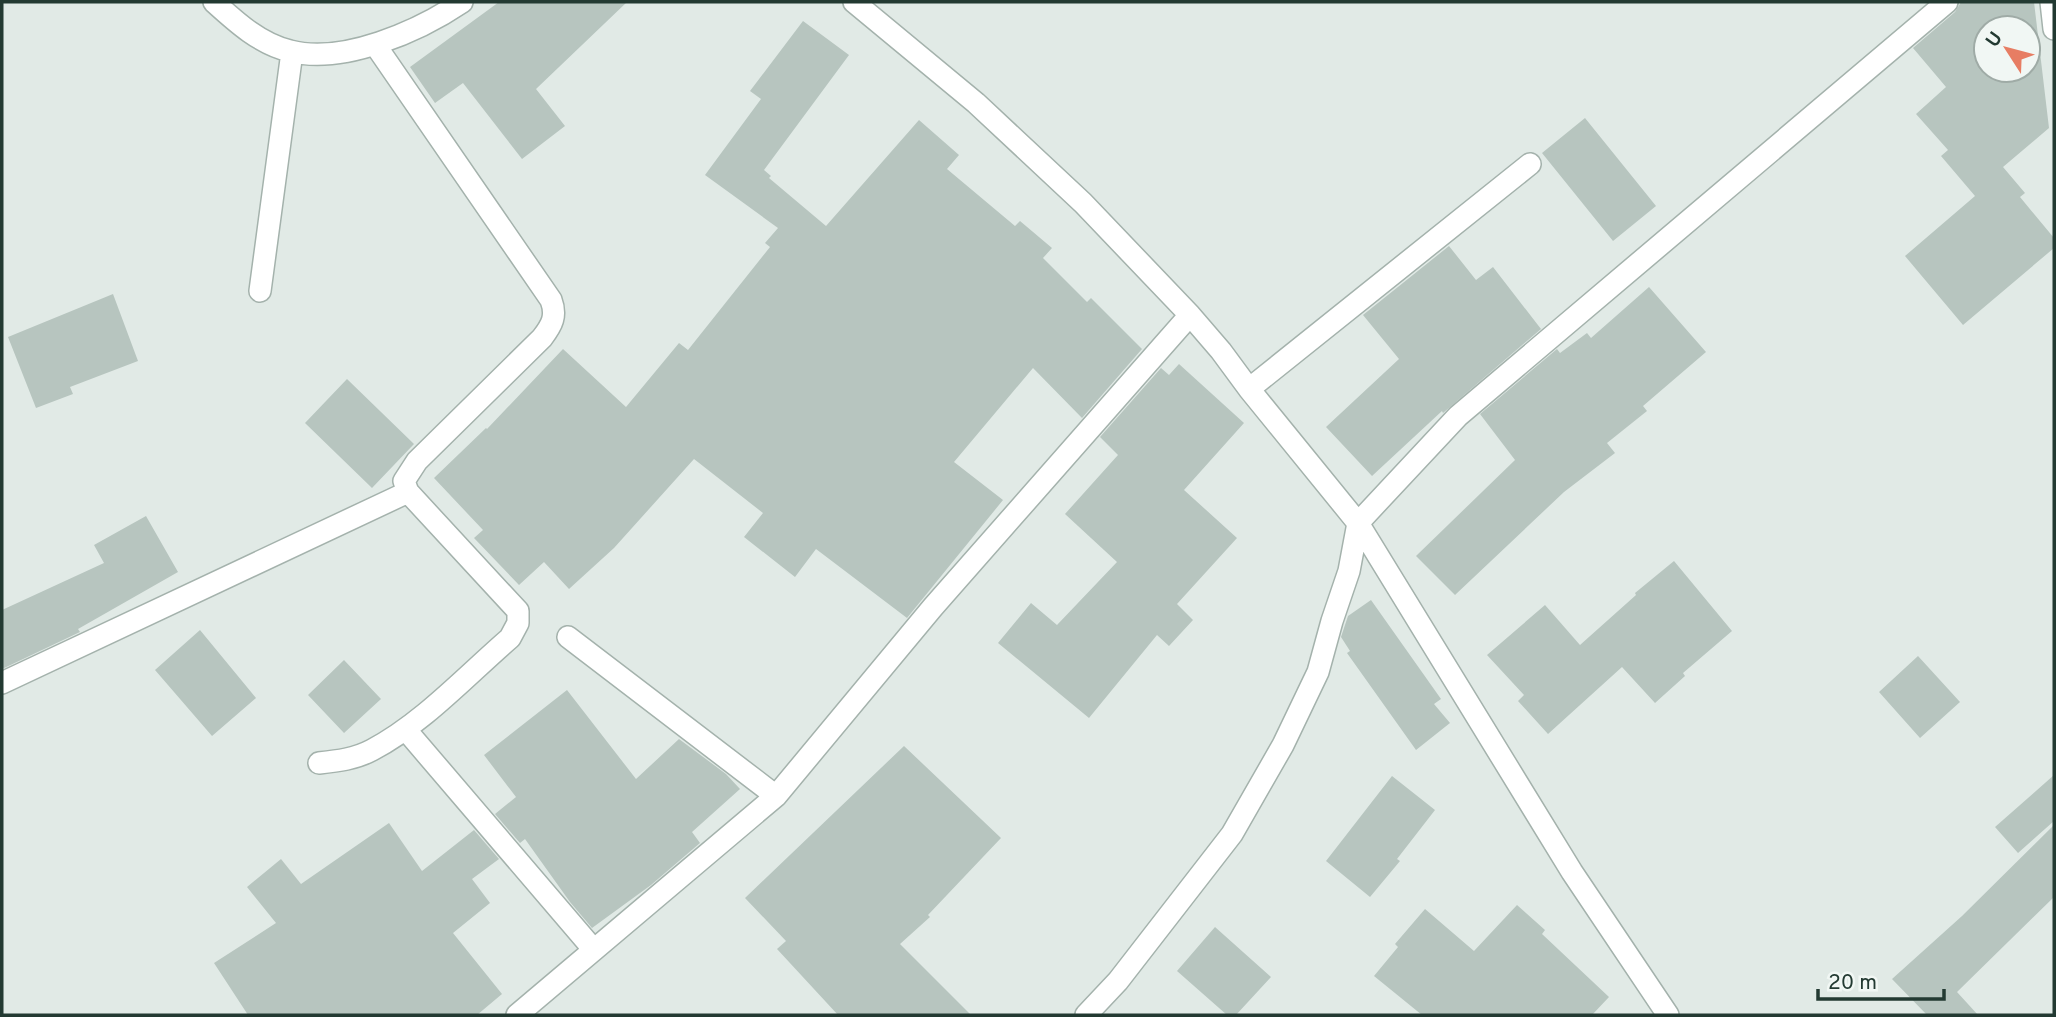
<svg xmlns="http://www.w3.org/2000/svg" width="2056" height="1017" font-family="Overpass,sans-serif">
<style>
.building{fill:#b7c5bf;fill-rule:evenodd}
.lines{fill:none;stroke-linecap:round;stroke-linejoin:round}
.minor-casing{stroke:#a4b2ac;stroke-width:24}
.minor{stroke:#fff;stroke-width:21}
</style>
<rect width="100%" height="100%" fill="#e1eae6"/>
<path class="building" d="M 499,2 L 627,2 L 536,89 L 565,126 L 522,159 L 463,83 L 435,103 L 410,67 Z
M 1961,2 L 2034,2 L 2049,128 L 2003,167 L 2025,193 L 2020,197 L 2054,238 L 2054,248 L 1963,325 L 1905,256 L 1975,196 L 1941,156 L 1948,150 L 1916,114 L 1946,87 L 1913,48 L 1955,12 ZM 1986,28 L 2028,28 L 2028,70 L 1986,70 Z
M 803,21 L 849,55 L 764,170 L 771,176 L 769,178 L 826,226 L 919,120 L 959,155 L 947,169 L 1015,226 L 1020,221 L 1052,248 L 1043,258 L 1087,302 L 1091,298 L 1142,349 L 1082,418 L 1033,368 L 954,462 L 1003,500 L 907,618 L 816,549 L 795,577 L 744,537 L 763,513 L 694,459 L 614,548 L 569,589 L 544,562 L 519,585 L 474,538 L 483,530 L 434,478 L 486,428 L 487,429 L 563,349 L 626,407 L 679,343 L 688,350 L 770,247 L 765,243 L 778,228 L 705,175 L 761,99 L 750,91 Z
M 1585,118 L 1656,206 L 1613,241 L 1542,153 Z
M 1449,246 L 1476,280 L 1493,267 L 1541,329 L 1443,413 L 1442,411 L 1372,476 L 1326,427 L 1399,359 L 1363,315 Z
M 1649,287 L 1706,352 L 1643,406 L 1647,411 L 1607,443 L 1615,453 L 1564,492 L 1455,595 L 1416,556 L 1515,460 L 1480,414 L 1557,349 L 1560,353 L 1587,333 L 1591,338 Z
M 113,294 L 138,361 L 70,387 L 73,394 L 36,408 L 8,337 Z
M 1179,364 L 1244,423 L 1184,490 L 1237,538 L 1177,604 L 1193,620 L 1169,646 L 1157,635 L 1089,718 L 998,643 L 1031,603 L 1057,625 L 1117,562 L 1065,514 L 1118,455 L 1100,437 L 1161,368 L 1169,375 Z
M 347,379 L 414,444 L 372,488 L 305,423 Z
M 146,516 L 178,572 L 78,629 L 80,632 L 2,669 L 2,610 L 104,563 L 94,545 Z
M 1674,561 L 1732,631 L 1683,673 L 1685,676 L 1655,703 L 1622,667 L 1548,734 L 1518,701 L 1524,695 L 1487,655 L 1545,605 L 1580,645 L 1636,595 L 1635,593 Z
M 1371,600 L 1441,699 L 1434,704 L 1450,723 L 1416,750 L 1347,653 L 1350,651 L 1341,637 L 1348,616 Z
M 200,630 L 256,698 L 212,736 L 155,670 Z
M 1918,656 L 1960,702 L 1920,738 L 1879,692 Z
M 344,660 L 381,699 L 344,733 L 308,695 Z
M 567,690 L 636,779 L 679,739 L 726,774 L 740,789 L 692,832 L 700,843 L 651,885 L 592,928 L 570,902 L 525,839 L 520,843 L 495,814 L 516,797 L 484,755 Z
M 904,746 L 1001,838 L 928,915 L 930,917 L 900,944 L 971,1015 L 838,1015 L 777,949 L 786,941 L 745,898 Z
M 2054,775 L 2054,821 L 2018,853 L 1995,827 Z
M 1392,776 L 1435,810 L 1397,859 L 1400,861 L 1370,897 L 1326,861 Z
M 389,823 L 422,871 L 474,830 L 499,859 L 472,879 L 490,903 L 453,933 L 502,994 L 477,1015 L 248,1015 L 214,963 L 276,923 L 247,887 L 281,859 L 301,884 Z
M 2054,825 L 2054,897 L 1957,992 L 1978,1015 L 1927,1015 L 1892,979 L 1962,916 Z
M 1517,905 L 1545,930 L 1542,934 L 1609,997 L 1592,1015 L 1422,1015 L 1374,976 L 1398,947 L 1395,944 L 1425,909 L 1474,951 Z
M 1215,927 L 1271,977 L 1236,1015 L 1227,1015 L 1177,971 Z"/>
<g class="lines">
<g class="minor-casing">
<path id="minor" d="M 214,2 C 236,22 260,44 290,51 C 343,65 419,31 462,2
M 854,2 L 976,103 L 1083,203 L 1190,315 L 1221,351 L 1249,389 L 1358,523 L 1572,872 L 1668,1015
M 2051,2 L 2054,29
M 260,291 L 292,52
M 1249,389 L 1530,164
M 568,637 L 776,796
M 2,683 L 408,492
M 406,730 L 594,950
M 319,763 C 338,761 355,759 372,750 C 422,724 467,675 510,638 L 518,623 L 518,611 L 408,492 L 404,481 L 417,461 L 542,338 C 552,325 557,316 551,300 L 376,46
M 517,1015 L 776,796 L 933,607 L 1190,315
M 1086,1015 L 1118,981 L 1232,834 L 1283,745 L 1318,672 L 1332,621 L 1349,571 L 1358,523 L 1458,416 L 1947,2"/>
</g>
<use href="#minor" class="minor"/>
</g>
<rect width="2056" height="1017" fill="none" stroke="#233a32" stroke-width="7"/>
<g transform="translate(2007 49) rotate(306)"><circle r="33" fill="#f1f7f4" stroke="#9faba6" stroke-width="2"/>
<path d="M0-5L12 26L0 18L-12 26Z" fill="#e77d63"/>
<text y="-10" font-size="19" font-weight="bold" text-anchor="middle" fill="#233a32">U</text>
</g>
<path d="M1818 989v10h126v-10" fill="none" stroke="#233a32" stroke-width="3.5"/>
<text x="1828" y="989" font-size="21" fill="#233a32" stroke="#f1f7f4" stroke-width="5" paint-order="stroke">20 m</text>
</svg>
